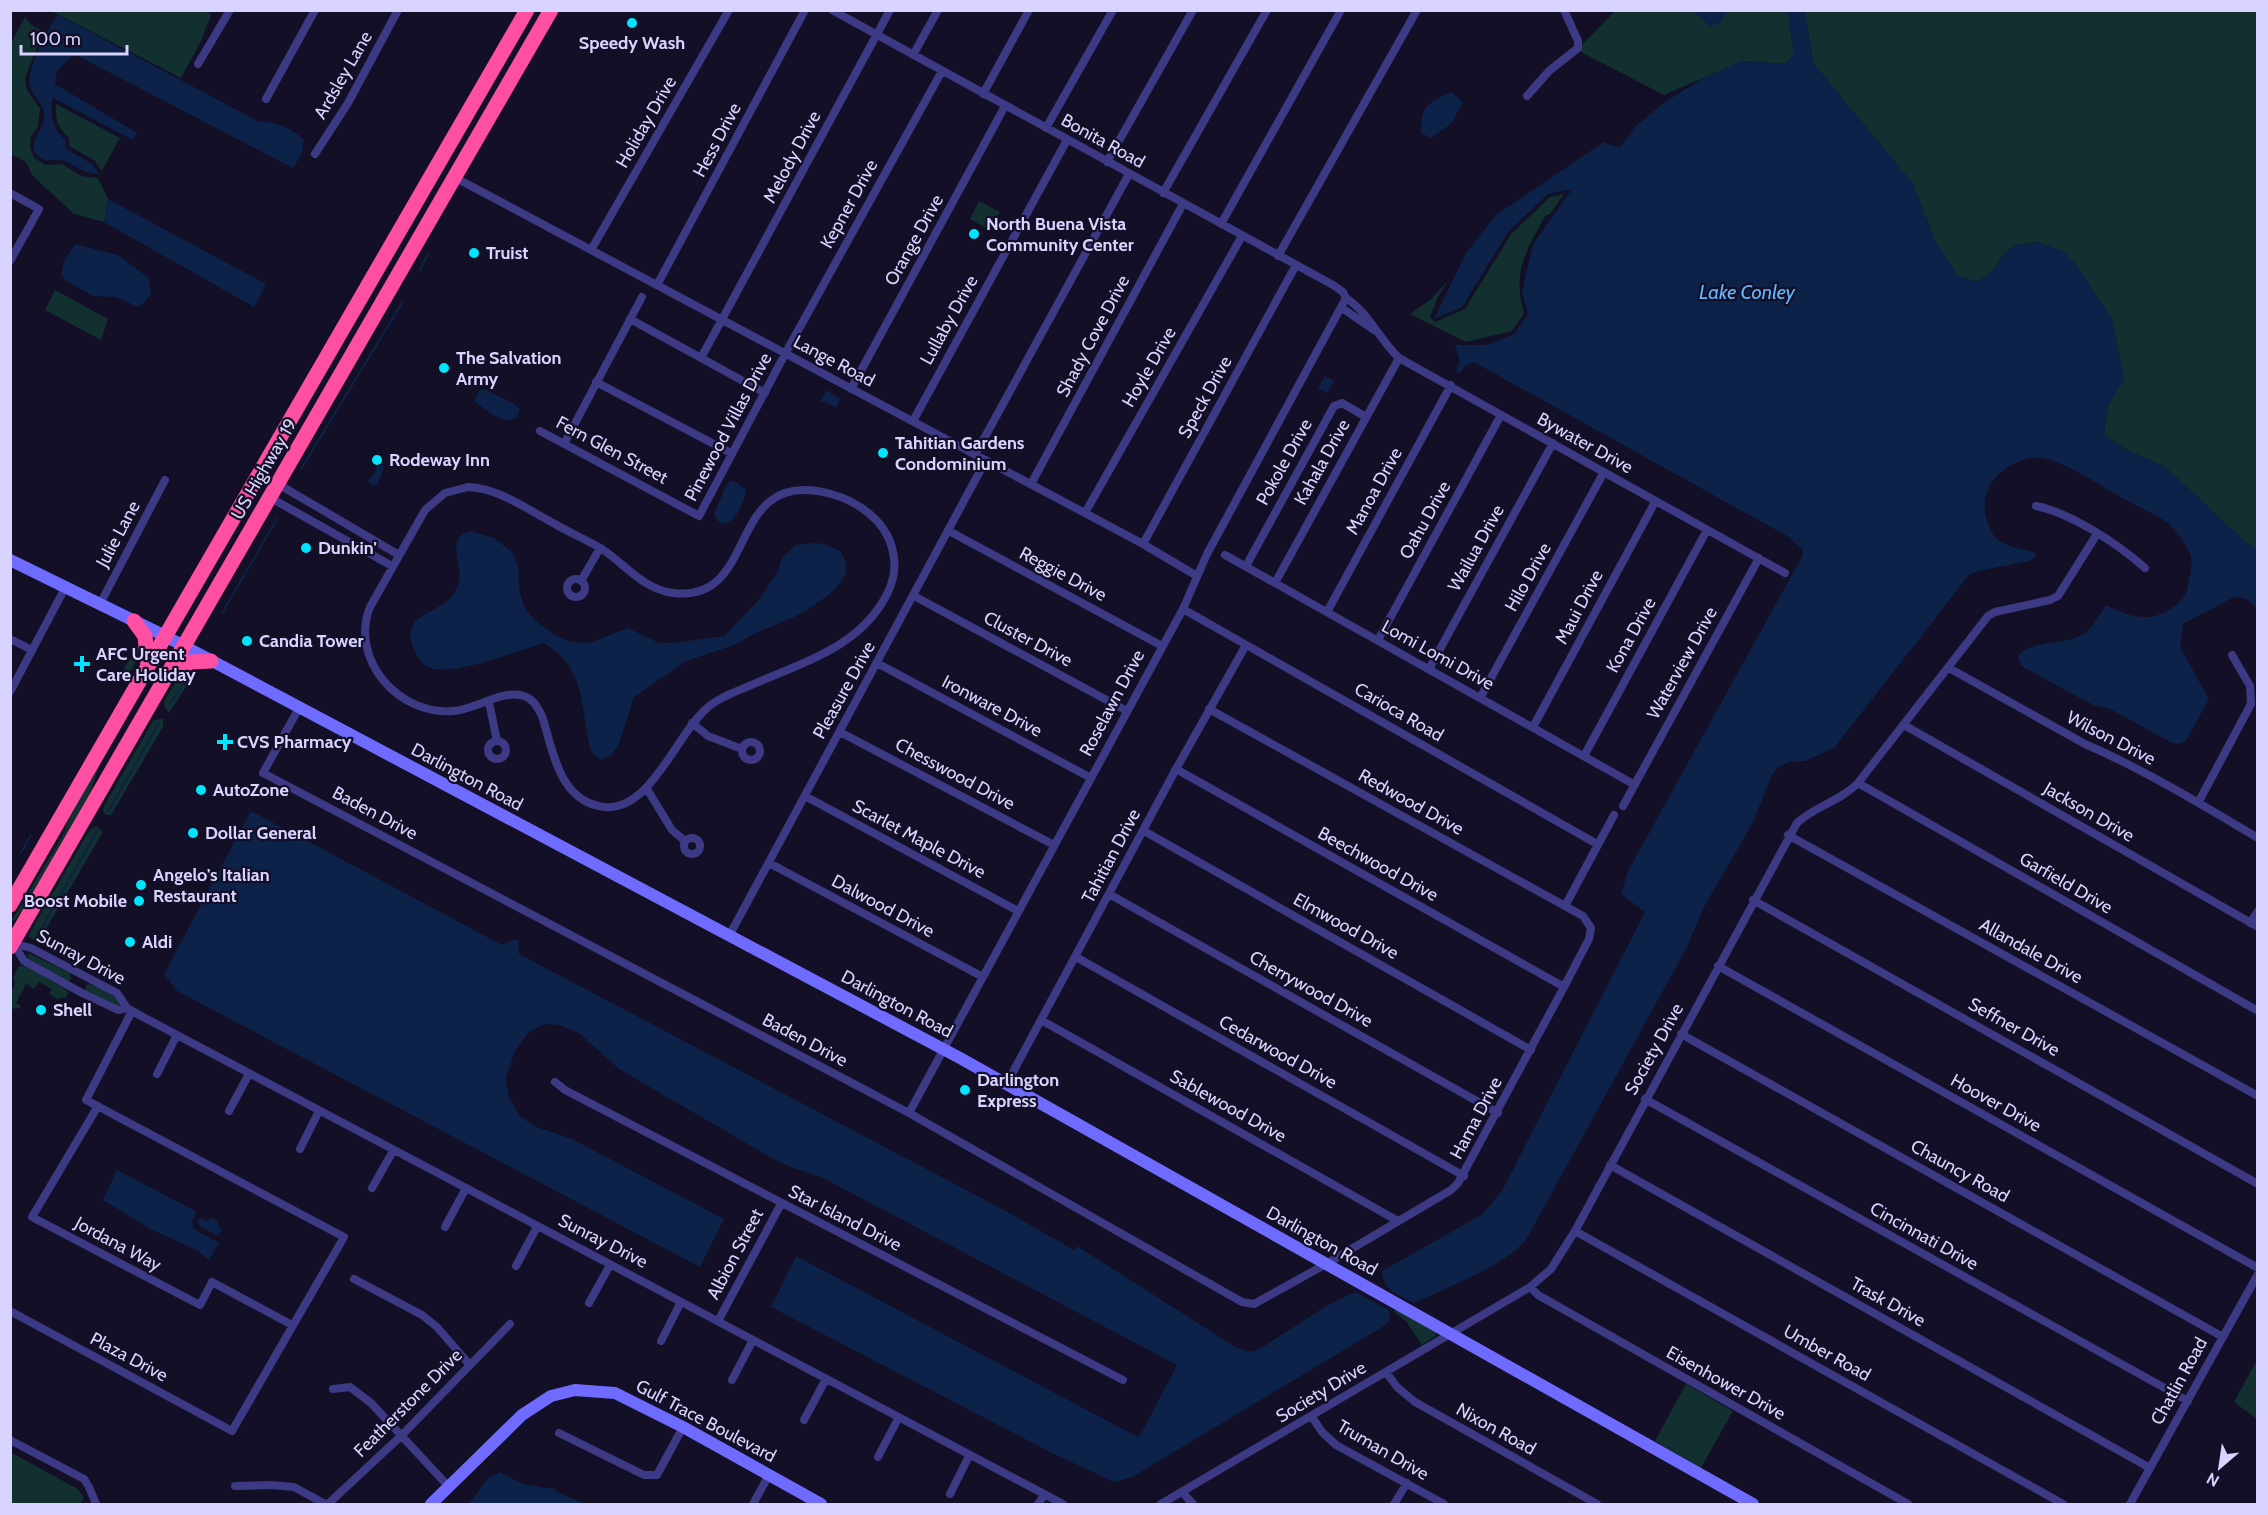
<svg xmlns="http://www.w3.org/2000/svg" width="2268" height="1515" font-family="Cabin,sans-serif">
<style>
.green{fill:#12302f}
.water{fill:#0c2248}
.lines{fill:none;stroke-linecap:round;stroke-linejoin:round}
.stream{stroke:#0c2248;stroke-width:2}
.street{stroke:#3d3a85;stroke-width:8}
.secondary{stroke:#6f6bff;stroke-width:12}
.highway{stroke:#ff4fa3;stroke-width:15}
.poi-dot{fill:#00e5ff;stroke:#130f26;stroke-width:2}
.labels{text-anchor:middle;stroke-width:4.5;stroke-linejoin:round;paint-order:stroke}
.poi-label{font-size:18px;font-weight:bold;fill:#d9d4ff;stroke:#130f26;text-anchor:start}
.street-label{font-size:18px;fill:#d9d4ff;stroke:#130f26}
.water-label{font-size:20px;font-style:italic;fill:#62b6ff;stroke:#130f26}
</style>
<rect width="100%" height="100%" fill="#130f26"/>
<path class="green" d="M 207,10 L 211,16 L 200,43 L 181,78 L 51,11 Z
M 1788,10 L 1794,55 L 1785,64 L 1743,61 L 1666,94 L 1666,96 L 1577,50 L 1615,11 Z
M 1805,11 L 2257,11 L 2257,549 L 2246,543 L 2164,466 L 2128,451 L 2104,435 L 2108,405 L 2124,379 L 2111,317 L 2039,242 L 2016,245 L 2003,255 L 1992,271 L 1976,282 L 1958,276 L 1935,241 L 1913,184 L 1813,63 Z
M 26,15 L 26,19 L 33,26 L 44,31 L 25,78 L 27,90 L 40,109 L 38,127 L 31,136 L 30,148 L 34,158 L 46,165 L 62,164 L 81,176 L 98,178 L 102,171 L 94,160 L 69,146 L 69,138 C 56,125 56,121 56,104 L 120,138 L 98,178 L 108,199 L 104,222 L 74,214 L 32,175 L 26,162 L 11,154 L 11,43 Z
M 1564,194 L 1550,214 L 1545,216 C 1526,251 1512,272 1524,313 L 1512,331 L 1466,342 L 1410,314 L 1430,300 L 1448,281 L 1438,297 L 1430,317 L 1435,322 L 1465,309 L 1511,234 L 1550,197 Z
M 979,201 L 1000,212 L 990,230 L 970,219 Z
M 55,290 L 108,319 L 101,340 L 45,310 Z
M 141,641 L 141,653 L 130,672 L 120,675 Z
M 185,667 L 196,669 L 186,687 L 169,713 L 165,708 L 164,701 Z
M 163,718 L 163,727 L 111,815 L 106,815 L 103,811 L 104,806 L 153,721 Z
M 100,763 L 90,793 L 22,911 L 13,922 L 12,920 L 64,833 L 69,814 Z
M 97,826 L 103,832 L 40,939 L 36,941 L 29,937 L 31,931 L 87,834 L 91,829 Z
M 28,953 L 70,973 L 71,979 L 68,981 L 64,980 L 28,958 Z
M 19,966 L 25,966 L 67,990 L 68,993 L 66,997 L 57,999 L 49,994 L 52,989 L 39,982 L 34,989 L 26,984 L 16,1003 L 21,1006 L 20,1008 L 11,1009 L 11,993 L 15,985 L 13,977 Z
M 87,984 C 98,985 116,995 121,1004 L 118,1007 L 85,990 Z
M 1397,1309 L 1436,1332 L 1435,1336 L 1422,1345 L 1406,1321 L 1393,1311 Z
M 2257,1360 L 2257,1419 L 2234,1402 Z
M 1686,1384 L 1733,1411 L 1701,1468 L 1655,1441 Z
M 10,1452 L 78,1489 L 84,1498 L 80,1504 L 11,1504 Z"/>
<path class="water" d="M 1692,11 L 1728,11 L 1720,23 L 1710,26 Z
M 1788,11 L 1805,11 L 1813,63 L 1913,184 L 1935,241 L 1958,276 L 1977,282 L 1992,271 L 2003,255 L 2015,245 L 2039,242 L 2062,251 L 2075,262 L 2111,317 L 2124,379 L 2108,405 L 2104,435 L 2128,451 L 2164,466 L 2246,543 L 2257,549 L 2257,609 L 2247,599 L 2234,597 L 2183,624 L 2180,647 L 2209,699 L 2186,741 L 2180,744 L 2172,743 L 2110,709 L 2093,705 L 2021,666 L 2018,657 C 2029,638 2069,647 2086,632 C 2094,626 2100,613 2106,605 C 2129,617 2151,624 2173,607 C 2181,601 2187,595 2188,585 C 2190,573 2195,561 2188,550 C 2184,541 2174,528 2166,522 C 2152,512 2136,506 2122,498 C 2103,487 2053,453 2031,458 C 2001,464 1975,490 1988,523 C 1990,529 1993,537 2000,541 C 2010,548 2023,549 2034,552 L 2036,556 L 2030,561 L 1978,571 L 1969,575 L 1834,748 L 1805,761 L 1789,762 L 1778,767 L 1772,775 L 1752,824 L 1705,905 L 1687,947 L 1526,1240 C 1502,1267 1448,1287 1414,1303 C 1398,1295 1383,1291 1382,1271 L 1483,1214 L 1503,1189 L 1645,912 L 1621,894 L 1628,871 L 1803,555 L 1802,549 L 1787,536 L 1474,362 L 1466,365 L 1460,373 L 1456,371 L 1460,361 L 1455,345 L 1487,345 L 1514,334 L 1528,314 L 1522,292 L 1533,244 L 1572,189 L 1548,194 L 1508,232 L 1462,307 L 1434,319 L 1466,253 L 1496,215 L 1604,142 L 1619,148 L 1636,126 L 1665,102 L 1707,76 L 1743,61 L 1785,64 L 1794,55 Z
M 58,15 L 258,121 C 275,122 291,127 304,140 L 302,153 L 293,168 L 74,54 L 57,71 L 55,84 L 137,133 L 133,140 L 53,98 C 49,116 53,128 66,141 L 65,148 L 92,164 L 99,174 C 78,172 81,168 65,161 C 56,158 47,164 39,157 C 25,145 42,132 44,119 C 46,104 35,100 30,87 C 25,72 48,27 58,15 Z
M 1451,92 L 1463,102 L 1451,124 L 1431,138 L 1421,133 C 1421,105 1428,103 1451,92 Z
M 108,199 L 266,284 L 254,307 L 104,222 Z
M 75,244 L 118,255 L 148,277 L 151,294 L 144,303 L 138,307 L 116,297 L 93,296 L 68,282 L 61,275 L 64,261 Z
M 1325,376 L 1334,381 L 1327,393 L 1318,388 Z
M 484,389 L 516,405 L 520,410 C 513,434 486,410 474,401 L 480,390 Z
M 826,390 L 841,399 L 836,408 L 824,401 L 820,402 Z
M 379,463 L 382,464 L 384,467 L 378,484 L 372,486 L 368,481 L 375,472 L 376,465 Z
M 730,481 L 736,482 L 746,490 C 744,502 737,520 725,524 L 718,521 L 714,514 L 726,486 Z
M 471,531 L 494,538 L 512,552 L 518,565 L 519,589 L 525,609 L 538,623 L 553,634 L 571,642 L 589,643 L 628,628 L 659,643 L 673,643 L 724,636 L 757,602 L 777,573 L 782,558 L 796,545 L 814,543 L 825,544 L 840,551 L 846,562 L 846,573 L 840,583 L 832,592 L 812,607 L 794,617 L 754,634 L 737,644 L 686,661 L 634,697 L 618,747 L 610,756 L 601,760 L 594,755 L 591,750 C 580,709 587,668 544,643 C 520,650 450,678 428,667 C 420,662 415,654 412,645 C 401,607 450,618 459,582 C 463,563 444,537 471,531 Z
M 251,811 L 502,945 L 516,939 L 518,941 L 519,954 L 1002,1209 L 1074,1250 L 1077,1246 L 1237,1348 L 1252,1352 L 1261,1348 L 1328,1305 L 1355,1292 L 1389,1310 L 1390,1320 L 1384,1326 L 1132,1477 L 1114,1482 L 1054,1454 L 771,1307 L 796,1256 L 1138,1437 L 1141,1434 L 1177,1365 L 823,1178 L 788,1166 L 770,1157 L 619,1069 L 580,1034 L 562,1026 L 550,1024 L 542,1025 L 528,1033 L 515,1051 L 506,1078 L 509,1098 L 520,1116 L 536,1127 L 572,1139 L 724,1219 L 700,1267 L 177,991 L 164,974 Z
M 117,1170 L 197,1212 L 192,1221 L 194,1229 L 219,1243 L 209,1260 L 197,1250 L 152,1230 L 103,1200 Z
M 201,1217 L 207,1221 L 212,1218 L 218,1221 L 218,1226 L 222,1229 L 218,1236 L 201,1227 L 198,1222 Z
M 499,1472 L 523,1484 L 545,1488 L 554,1488 L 556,1491 L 584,1504 L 469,1504 L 488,1478 Z"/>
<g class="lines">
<path class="stream" d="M 420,270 L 428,254
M 301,469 L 402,303
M 222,613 L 277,519
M 170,704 L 194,668
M 108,812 L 159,723
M 21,853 L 31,835
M 37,936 L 97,831"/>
<path class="street" d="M 832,10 L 1333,285 L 1343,292 L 1346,298 L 1207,554 L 1183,609 L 909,1113
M 913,55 L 938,10
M 198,64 L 230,10
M 983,94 L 1029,10
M 1527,96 L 1549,71 L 1578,48 L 1578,41 L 1564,10
M 266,99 L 315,10
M 1046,128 L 1113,10
M 315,154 L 348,103 L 398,10
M 1107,162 L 1193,10
M 454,177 L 1143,544 L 1197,576
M 10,193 L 39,209 L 10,261
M 1163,193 L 1267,10
M 1221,224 L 1341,10
M 591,250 L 729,10
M 1278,256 L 1417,10
M 657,285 L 805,10
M 1346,298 C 1369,313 1379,339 1399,358 L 1785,573
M 1342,308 L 1374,330
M 630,319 L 765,393
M 701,358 L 890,10
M 596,382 L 731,453
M 851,389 L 1005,106
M 913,421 L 1067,140
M 540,431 L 699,516 L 785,354 L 942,71
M 564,444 L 642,297
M 975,455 L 1129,174
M 278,484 L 399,555
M 1031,484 L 1183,204
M 468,487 C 499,488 528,510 555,524 C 570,533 587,540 602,549 C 626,565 643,589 673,593 C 762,604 723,465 831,494 C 857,501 885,520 892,548 C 898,568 893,586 882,603 C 853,650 796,665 749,686 C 735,692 718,698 707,708 C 675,736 651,811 604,807 C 559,802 553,750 542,716 C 537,706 532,697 520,695 C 501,691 473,710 453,711 C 399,716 349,659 370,607 L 425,510 L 445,493 Z
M 269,497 L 392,566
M 2036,506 C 2071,513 2118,544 2145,568
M 1085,513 L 1242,236
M 949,531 L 1162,646
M 1143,544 L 1296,265
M 1225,555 L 1635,785
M 1246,566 L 1334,406 L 1342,403 L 1366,417
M567 588a9 9 0 1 1 18 0a9 9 0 1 1-18 0Z
M 581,581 L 600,548
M 1275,583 L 1399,358
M 914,596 L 1127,711
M 100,604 L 165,480
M 1183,609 L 1597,844
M 1327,612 L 1451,385
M 10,639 L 32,650
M 1378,640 L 1501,415
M 877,663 L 1091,778
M 1949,668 L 2085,744 C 2145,770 2202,805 2258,838
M 1429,669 L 1553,443
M 10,692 L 65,588
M 1480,698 L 1604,472
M 489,702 L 497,741
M 299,708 L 263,773 L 909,1113 L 1242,1302 L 1254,1304 L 1326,1264 L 1451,1190 L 1458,1183 L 1564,987 L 1589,939 L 1591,928 L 1583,916 L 1209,709
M 692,723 L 708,736 L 742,749
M 1904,725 L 2258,927
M 1533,727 L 1655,502
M 840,732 L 1054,845
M488 750a9 9 0 1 1 18 0a9 9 0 1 1-18 0Z
M742 751a9 9 0 1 1 18 0a9 9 0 1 1-18 0Z
M 1584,756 L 1707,530
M 1176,769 L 1564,987
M 1858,783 L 2258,1011
M 647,789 L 672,830 L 685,841
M 805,796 L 1018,911
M 2198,803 L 2251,704 L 2250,686 L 2232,655
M 1623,806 L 1759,558
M 1144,831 L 1531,1050
M 1788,835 L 2258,1096
M684 846a8 8 0 1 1 16 0a8 8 0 1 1-16 0Z
M 769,863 L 983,977
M 1109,894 L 1498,1113
M 1753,900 L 2258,1184
M 1565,906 L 1614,815
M 2250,923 L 2258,911
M 729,936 L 986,460
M 13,943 L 31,948 L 117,993 L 127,1008 L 143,1017 L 1063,1504
M 13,943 L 24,961 L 82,993 L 118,1010 L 127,1008
M 1076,957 L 1464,1176
M 1718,966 L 2258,1268
M 1041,1020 L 1398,1221
M 1681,1034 L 2223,1337
M 157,1074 L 177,1035
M 555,1082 L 565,1090 L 1123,1380
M 1007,1083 L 1176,769 L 1246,645
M 1645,1099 L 2188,1401
M 98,1106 L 32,1217 L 200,1305 L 212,1282 L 292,1325
M 229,1111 L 249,1074
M 300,1149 L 319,1111
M 1610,1165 L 2150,1468
M 372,1188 L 393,1151
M 445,1227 L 466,1188
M 1575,1231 L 2063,1504
M 516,1266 L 537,1227
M 354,1279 L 422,1315 L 437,1327 L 469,1364
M 1530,1287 L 1538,1295 L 1908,1504
M 589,1303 L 610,1265
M 10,1311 L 232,1431 L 344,1237 L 86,1100 L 132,1011
M 718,1321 L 781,1204
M 661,1341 L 681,1302
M 1386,1372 L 1397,1387 L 1415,1402 L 1597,1504
M 732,1380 L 753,1340
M 333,1389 L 350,1387 L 371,1403 L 449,1487
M 1312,1417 L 1322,1432 L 1336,1445 L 1444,1504
M 804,1420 L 826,1379
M 559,1433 L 644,1475 L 657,1475 L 683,1427
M 10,1440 L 84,1479 L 89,1487 L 96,1504
M 878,1457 L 899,1417
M 235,1486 L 271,1485 L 294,1487 L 325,1504
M 1182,1492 L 1193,1504
M 950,1494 L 969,1456
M 328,1504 L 401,1436 L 510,1324
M 753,1504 L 769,1475
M 1038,1504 L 1044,1495
M 1161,1504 L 1530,1287 L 1551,1269 L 1575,1231 L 1797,823 C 1815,806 1839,802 1858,783 L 1988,616 L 1995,612 L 2050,600 L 2058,596 L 2097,534
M 1394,1504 L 1407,1483
M 2130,1504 L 2258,1274"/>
<path class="secondary" d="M 10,560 L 165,636 L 960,1058 L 1753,1504
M 431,1504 L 522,1415 L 551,1396 L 575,1390 L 615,1393 L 683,1427 L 821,1504"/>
<path class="highway" d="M 134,621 L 145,636 L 148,666
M 171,674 L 190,662 L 211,661
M 10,905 L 527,10
M 10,947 L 551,10"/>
</g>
<g class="poi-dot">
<circle cx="632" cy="23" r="6"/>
<circle cx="974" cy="234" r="6"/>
<circle cx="474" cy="253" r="6"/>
<circle cx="444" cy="368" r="6"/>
<circle cx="883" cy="453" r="6"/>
<circle cx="377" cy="460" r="6"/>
<circle cx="306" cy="548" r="6"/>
<circle cx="247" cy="641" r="6"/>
<path d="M79 655h6v6h6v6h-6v6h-6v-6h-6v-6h6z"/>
<path d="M222 733h6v6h6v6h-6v6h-6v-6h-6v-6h6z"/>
<circle cx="201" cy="790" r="6"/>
<circle cx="193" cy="833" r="6"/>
<circle cx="141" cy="885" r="6"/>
<circle cx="139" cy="901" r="6"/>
<circle cx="130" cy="942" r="6"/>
<circle cx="41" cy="1010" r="6"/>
<circle cx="965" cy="1090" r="6"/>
</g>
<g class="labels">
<g class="poi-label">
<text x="632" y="49" text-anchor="middle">Speedy Wash</text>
<text x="986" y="230">North Buena Vista<tspan x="986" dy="21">Community Center</tspan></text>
<text x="486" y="259">Truist</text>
<text x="456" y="364">The Salvation<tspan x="456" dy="21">Army</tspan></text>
<text x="895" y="449">Tahitian Gardens<tspan x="895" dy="21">Condominium</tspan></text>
<text x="389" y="466">Rodeway Inn</text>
<text x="318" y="554">Dunkin'</text>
<text x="259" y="647">Candia Tower</text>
<text x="96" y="660">AFC Urgent<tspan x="96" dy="21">Care Holiday</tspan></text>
<text x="237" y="748">CVS Pharmacy</text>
<text x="213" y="796">AutoZone</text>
<text x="205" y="839">Dollar General</text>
<text x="153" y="881">Angelo's Italian<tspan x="153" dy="21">Restaurant</tspan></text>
<text x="127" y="907" text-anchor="end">Boost Mobile</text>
<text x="142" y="948">Aldi</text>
<text x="53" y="1016">Shell</text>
<text x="977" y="1086">Darlington<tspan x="977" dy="21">Express</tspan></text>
</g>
<g class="street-label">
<text transform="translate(343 75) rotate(-60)" y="6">Ardsley Lane</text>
<text transform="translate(646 122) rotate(-60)" y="6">Holiday Drive</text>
<text transform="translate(717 140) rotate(-62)" y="6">Hess Drive</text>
<text transform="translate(1103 141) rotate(29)" y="6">Bonita Road</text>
<text transform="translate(792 157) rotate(-62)" y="6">Melody Drive</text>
<text transform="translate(849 204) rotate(-61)" y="6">Kepner Drive</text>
<text transform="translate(914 240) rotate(-61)" y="6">Orange Drive</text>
<text transform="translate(949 320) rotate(-61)" y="6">Lullaby Drive</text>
<text transform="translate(1093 336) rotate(-62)" y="6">Shady Cove Drive</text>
<text transform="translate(834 361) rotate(28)" y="6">Lange Road</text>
<text transform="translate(1149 367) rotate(-60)" y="6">Hoyle Drive</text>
<text transform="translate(1205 397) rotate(-61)" y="6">Speck Drive</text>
<text transform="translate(728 427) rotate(-62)" y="6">Pinewood Villas Drive</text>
<text transform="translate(1585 443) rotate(29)" y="6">Bywater Drive</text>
<text transform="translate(612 450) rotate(28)" y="6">Fern Glen Street</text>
<text transform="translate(1284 462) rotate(-61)" y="6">Pokole Drive</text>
<text transform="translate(1322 462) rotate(-61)" y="6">Kahala Drive</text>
<text transform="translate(264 469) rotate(-60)" y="6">US Highway 19</text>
<text transform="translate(1374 491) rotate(-61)" y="6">Manoa Drive</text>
<text transform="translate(1425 520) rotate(-61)" y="6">Oahu Drive</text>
<text transform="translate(118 534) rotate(-62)" y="6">Julie Lane</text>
<text transform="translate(1476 548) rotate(-61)" y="6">Wailua Drive</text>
<text transform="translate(1063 574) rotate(28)" y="6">Reggie Drive</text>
<text transform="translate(1528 577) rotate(-61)" y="6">Hilo Drive</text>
<text transform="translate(1579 607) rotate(-62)" y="6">Maui Drive</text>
<text transform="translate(1631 635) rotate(-61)" y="6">Kona Drive</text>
<text transform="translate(1028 639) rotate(28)" y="6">Cluster Drive</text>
<text transform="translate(1438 655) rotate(29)" y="6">Lomi Lomi Drive</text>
<text transform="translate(1682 663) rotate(-61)" y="6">Waterview Drive</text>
<text transform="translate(844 690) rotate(-61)" y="6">Pleasure Drive</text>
<text transform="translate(1112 703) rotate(-62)" y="6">Roselawn Drive</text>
<text transform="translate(992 706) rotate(28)" y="6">Ironware Drive</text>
<text transform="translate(1399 712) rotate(30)" y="6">Carioca Road</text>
<text transform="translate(2111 738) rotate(27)" y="6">Wilson Drive</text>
<text transform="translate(955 774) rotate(28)" y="6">Chesswood Drive</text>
<text transform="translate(467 777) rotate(28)" y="6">Darlington Road</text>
<text transform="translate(1411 802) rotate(29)" y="6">Redwood Drive</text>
<text transform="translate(2089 812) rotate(30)" y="6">Jackson Drive</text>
<text transform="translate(375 813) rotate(28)" y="6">Baden Drive</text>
<text transform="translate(919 839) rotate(28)" y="6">Scarlet Maple Drive</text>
<text transform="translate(1111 856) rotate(-62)" y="6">Tahitian Drive</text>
<text transform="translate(1378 864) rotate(29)" y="6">Beechwood Drive</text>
<text transform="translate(2066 883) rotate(30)" y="6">Garfield Drive</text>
<text transform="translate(883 906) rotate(28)" y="6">Dalwood Drive</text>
<text transform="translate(1346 926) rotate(29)" y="6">Elmwood Drive</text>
<text transform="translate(2031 951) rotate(29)" y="6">Allandale Drive</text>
<text transform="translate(81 957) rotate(28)" y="6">Sunray Drive</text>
<text transform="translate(1311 989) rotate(29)" y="6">Cherrywood Drive</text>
<text transform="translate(897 1004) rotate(28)" y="6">Darlington Road</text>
<text transform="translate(2014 1027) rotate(29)" y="6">Seffner Drive</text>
<text transform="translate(805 1040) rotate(28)" y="6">Baden Drive</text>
<text transform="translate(1654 1049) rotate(-61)" y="6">Society Drive</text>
<text transform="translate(1278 1052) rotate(29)" y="6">Cedarwood Drive</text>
<text transform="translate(1996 1103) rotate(29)" y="6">Hoover Drive</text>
<text transform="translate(1228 1106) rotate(29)" y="6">Sablewood Drive</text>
<text transform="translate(1476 1118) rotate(-62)" y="6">Hama Drive</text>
<text transform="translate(1960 1171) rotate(29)" y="6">Chauncy Road</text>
<text transform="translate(845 1218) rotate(27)" y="6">Star Island Drive</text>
<text transform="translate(1924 1236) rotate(29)" y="6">Cincinnati Drive</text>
<text transform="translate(603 1241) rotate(27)" y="6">Sunray Drive</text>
<text transform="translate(1322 1241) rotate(29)" y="6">Darlington Road</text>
<text transform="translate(118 1244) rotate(28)" y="6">Jordana Way</text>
<text transform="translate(735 1254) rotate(-62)" y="6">Albion Street</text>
<text transform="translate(1888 1302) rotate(29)" y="6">Trask Drive</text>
<text transform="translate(1827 1353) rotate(29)" y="6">Umber Road</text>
<text transform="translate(129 1357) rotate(28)" y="6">Plaza Drive</text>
<text transform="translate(2179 1381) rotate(-61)" y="6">Chatlin Road</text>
<text transform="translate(1726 1383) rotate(29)" y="6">Eisenhower Drive</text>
<text transform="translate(1321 1392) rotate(-31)" y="6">Society Drive</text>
<text transform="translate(408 1403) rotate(-45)" y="6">Featherstone Drive</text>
<text transform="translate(706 1421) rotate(28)" y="6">Gulf Trace Boulevard</text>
<text transform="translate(1496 1429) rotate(29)" y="6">Nixon Road</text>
<text transform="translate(1383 1450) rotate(30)" y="6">Truman Drive</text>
</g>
<g class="water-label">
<text x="1747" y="299">Lake Conley</text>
</g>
</g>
<rect width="2268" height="1515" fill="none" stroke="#d9d4ff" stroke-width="24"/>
<g transform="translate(2220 1467) rotate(209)" stroke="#130f26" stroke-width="4.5" paint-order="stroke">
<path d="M0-4.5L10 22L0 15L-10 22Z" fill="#d9d4ff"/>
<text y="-9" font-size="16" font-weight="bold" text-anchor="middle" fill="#d9d4ff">N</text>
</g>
<path d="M21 45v9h106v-9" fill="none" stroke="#d9d4ff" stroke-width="3"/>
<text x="30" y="45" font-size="18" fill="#d9d4ff" stroke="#130f26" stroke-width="4.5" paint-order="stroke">100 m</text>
</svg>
